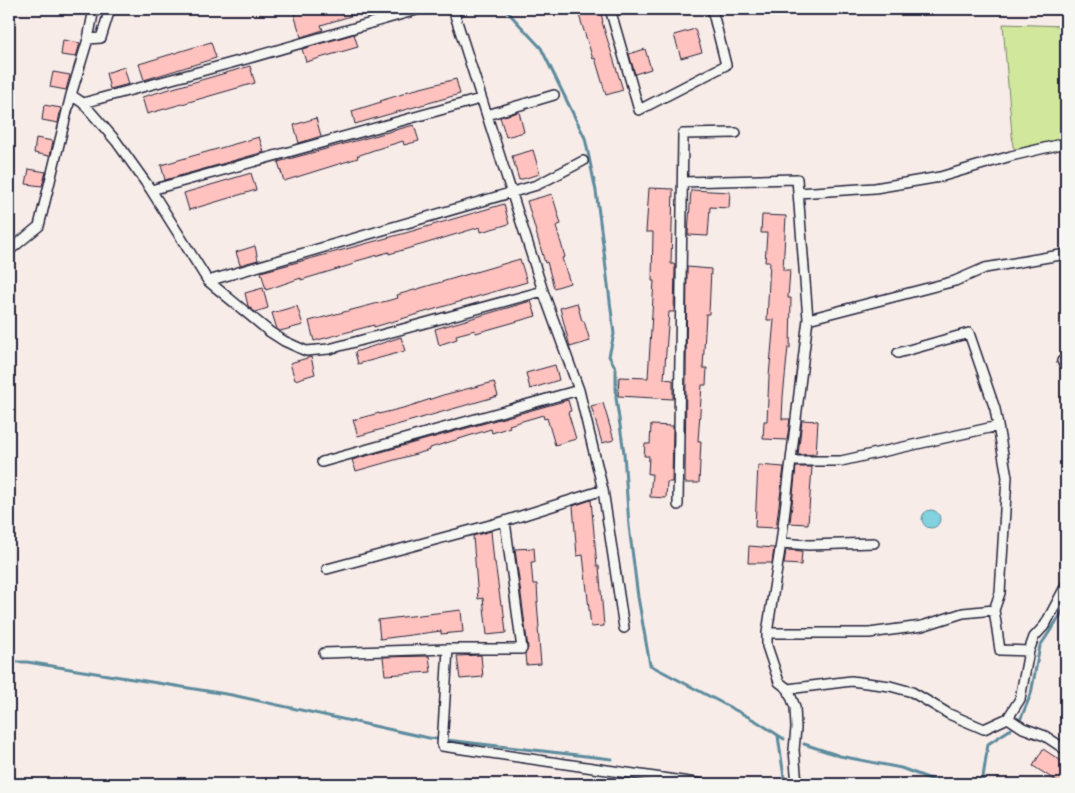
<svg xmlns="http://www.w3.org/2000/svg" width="1075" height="793" font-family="'Playpen Sans',sans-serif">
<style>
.green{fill:#d0e79c;stroke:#79846c}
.water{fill:#82d1df;stroke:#5c8b9d}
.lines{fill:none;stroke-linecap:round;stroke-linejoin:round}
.stream{stroke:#5c8b9d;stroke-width:3}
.building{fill:#ffc2be;stroke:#22223b}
.street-casing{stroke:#22223b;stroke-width:12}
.street{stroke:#f6f6f2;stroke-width:9}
</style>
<rect width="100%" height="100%" fill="#f8ece8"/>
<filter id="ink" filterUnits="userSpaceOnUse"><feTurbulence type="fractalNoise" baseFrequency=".02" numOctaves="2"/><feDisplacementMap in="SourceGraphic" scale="10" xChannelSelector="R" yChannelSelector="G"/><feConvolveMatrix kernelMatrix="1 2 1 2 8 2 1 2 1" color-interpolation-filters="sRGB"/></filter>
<g filter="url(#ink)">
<path class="green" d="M 1003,24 L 1066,26 L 1066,138 L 1017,150 L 1013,147 Z"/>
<path class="water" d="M922 519a9 9 0 1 1 18 0a9 9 0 1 1-18 0Z"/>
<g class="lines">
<path class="stream" d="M 505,9 L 541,48 L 585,138 L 596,191 L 604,252 L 614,334 L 609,356 L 616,369 L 616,398 L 624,453 L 629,526 L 638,597 L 650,665 L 756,721 L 784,739
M 9,662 L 27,662 L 232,695 L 429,738 L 612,759
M 1021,718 L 1031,694 L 1040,646 L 1060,616 L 1066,602
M 778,736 L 785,784
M 804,744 L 840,756 L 901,768 L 944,784
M 982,784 L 988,744 L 1011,729"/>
</g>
<path class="building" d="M 312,9 L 366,9 L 367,11 L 321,25 L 323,30 L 301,37 L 294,14 Z
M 577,9 L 600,9 L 603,22 L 602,22 L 623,90 L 606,95 L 595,58 L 593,59 Z
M 695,29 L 702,52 L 681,58 L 674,35 Z
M 354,34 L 358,47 L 306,62 L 302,49 Z
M 63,40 L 80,43 L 76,57 L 61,55 Z
M 211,42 L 216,58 L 144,80 L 139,64 Z
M 645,49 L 651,69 L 635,74 L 629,54 Z
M 250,66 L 255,83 L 147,114 L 142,97 Z
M 124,67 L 129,84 L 110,89 L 106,73 Z
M 53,72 L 70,75 L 66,90 L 50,87 Z
M 456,79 L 460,94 L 355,124 L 352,111 L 381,102 L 380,101 L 406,93 L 405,92 Z
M 44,105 L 61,108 L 58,123 L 42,120 Z
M 519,112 L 524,132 L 506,137 L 500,117 Z
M 316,118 L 321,136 L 299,143 L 294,125 Z
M 414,125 L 419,141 L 404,145 L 403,141 L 374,150 L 357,156 L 358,158 L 284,181 L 278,162 Z
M 259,137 L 264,152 L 165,180 L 161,165 Z
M 36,138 L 53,141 L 50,156 L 34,153 Z
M 533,150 L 540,174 L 519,180 L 512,156 Z
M 29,169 L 46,172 L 42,186 L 26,184 Z
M 251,173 L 256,190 L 189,210 L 184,193 Z
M 649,188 L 673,189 L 671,264 L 674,264 L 675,267 L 674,312 L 669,312 L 664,379 L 673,380 L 673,399 L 618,396 L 619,377 L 648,378 L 654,281 L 652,281 L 653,232 L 646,232 Z
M 691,190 L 730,192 L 729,208 L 710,207 L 708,236 L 688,235 Z
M 552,194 L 561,224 L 556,226 L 565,257 L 562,258 L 570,283 L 554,288 L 547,262 L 545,263 L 527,201 Z
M 504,204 L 509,224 L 481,232 L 480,227 L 424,244 L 389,254 L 389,252 L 353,262 L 354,264 L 301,280 L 301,278 L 266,290 L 261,272 L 409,232 Z
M 762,215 L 786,216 L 783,270 L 790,270 L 788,298 L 791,298 L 790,348 L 788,347 L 783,397 L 782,419 L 790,419 L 787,440 L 763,439 L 764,421 L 767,421 L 769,376 L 774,320 L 767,320 L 770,262 L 765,262 L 767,233 L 761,233 Z
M 255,246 L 258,260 L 240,265 L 236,252 Z
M 520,259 L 527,282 L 374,327 L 374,325 L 314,341 L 309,321 L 398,298 L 397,295 Z
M 687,267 L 711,269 L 709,314 L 706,314 L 703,368 L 707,368 L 706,385 L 702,385 L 698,441 L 701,441 L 699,483 L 685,483 Z
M 263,288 L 268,308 L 255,312 L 248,306 L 245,293 Z
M 531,301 L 536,316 L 476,333 L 475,330 L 456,335 L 457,339 L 439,345 L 435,329 Z
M 577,303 L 582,321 L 584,321 L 590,341 L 570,347 L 560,308 Z
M 297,306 L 303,325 L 280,331 L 277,329 L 272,313 Z
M 401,337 L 405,351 L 358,364 L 355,352 Z
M 311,357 L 315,374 L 295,380 L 290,363 Z
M 555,365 L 559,380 L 530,389 L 526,373 Z
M 494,382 L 498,396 L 358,436 L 353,420 L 379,413 L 379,414 L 407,407 L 443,395 Z
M 568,400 L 571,411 L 568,412 L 576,439 L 555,445 L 547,418 L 544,419 L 543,415 L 509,425 L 510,427 L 492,433 L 491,429 L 430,448 L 430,450 L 356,471 L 352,460 Z
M 603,403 L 614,440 L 602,443 L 591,406 Z
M 802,420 L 818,421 L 816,454 L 798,455 Z
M 651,425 L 673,426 L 672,482 L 667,482 L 666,498 L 650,497 L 652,474 L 648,474 L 649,456 L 644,456 L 645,444 L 650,444 Z
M 758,465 L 784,467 L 776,528 L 755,527 Z
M 796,467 L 812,467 L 808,524 L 790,523 Z
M 591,500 L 597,566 L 599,566 L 604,626 L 591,627 L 583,555 L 577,556 L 573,506 Z
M 491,531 L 494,562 L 495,562 L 501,605 L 503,605 L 506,633 L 487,635 L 483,598 L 478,599 L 473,536 Z
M 749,546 L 774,548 L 772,563 L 748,563 Z
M 534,548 L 535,562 L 531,562 L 533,584 L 537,584 L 538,602 L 537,602 L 539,627 L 538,628 L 541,664 L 526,665 L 525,654 L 528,648 L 515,549 Z
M 786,550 L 802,551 L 801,565 L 784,564 Z
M 461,610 L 463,632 L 441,634 L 441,631 L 380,639 L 378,620 Z
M 481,655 L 483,677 L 460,679 L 457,656 Z
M 429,656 L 431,672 L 385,675 L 383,657 Z
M 1043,749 L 1066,764 L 1066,784 L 1061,784 L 1033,766 Z"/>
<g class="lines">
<g class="street-casing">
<path id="street" d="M 453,9 L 543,291 L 579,390 L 603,490 L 624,628
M 610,9 L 639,110 L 726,65 L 712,9
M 88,39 L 101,38 L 110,9
M 71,95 L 83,103 L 116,141 L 151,190 L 208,281 L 270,332 L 284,341 L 306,351 L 329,349 L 543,291
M 83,103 L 246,59 L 420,9
M 487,115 L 554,95
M 683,182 L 797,179 L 808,319 L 781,543 L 767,633 L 767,646 L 779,682 L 788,689 L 795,707 L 796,728 L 794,750 L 797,784
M 151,190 L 480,99
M 798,193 L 875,188 L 940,177 L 1011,156 L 1066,143
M 9,251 L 39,226 L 71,95 L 88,39 L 94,9
M 208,281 L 537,185 L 583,161
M 808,319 L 955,281 L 985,268 L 1066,254
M 898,353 L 969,333 L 995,409 L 1007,477 L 1000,593 L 994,610 L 1000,650 L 1029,651
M 1062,361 L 1066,366
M 792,461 L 841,461 L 998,426
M 322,462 L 579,390
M 678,505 L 683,134 L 736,133
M 781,543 L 809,545 L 874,543
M 327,569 L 505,521 L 603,490
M 767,633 L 869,633 L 922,626 L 963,613 L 994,610
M 448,649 L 442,746 L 703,784
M 324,653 L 448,649 L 522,649 L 505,521
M 788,689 L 851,681 L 890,686 L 912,692 L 949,714 L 984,729 L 1008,718 L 1020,699 L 1029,651 L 1034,637 L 1045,625 L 1066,585
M 1008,718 L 1023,728 L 1045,736 L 1066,750"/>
</g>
<use href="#street" class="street"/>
</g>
</g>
<rect width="1075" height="793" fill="none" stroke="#f6f6f2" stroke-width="30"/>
<rect x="15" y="15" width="1045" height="763" fill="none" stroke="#22223b" stroke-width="2" filter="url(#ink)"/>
</svg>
